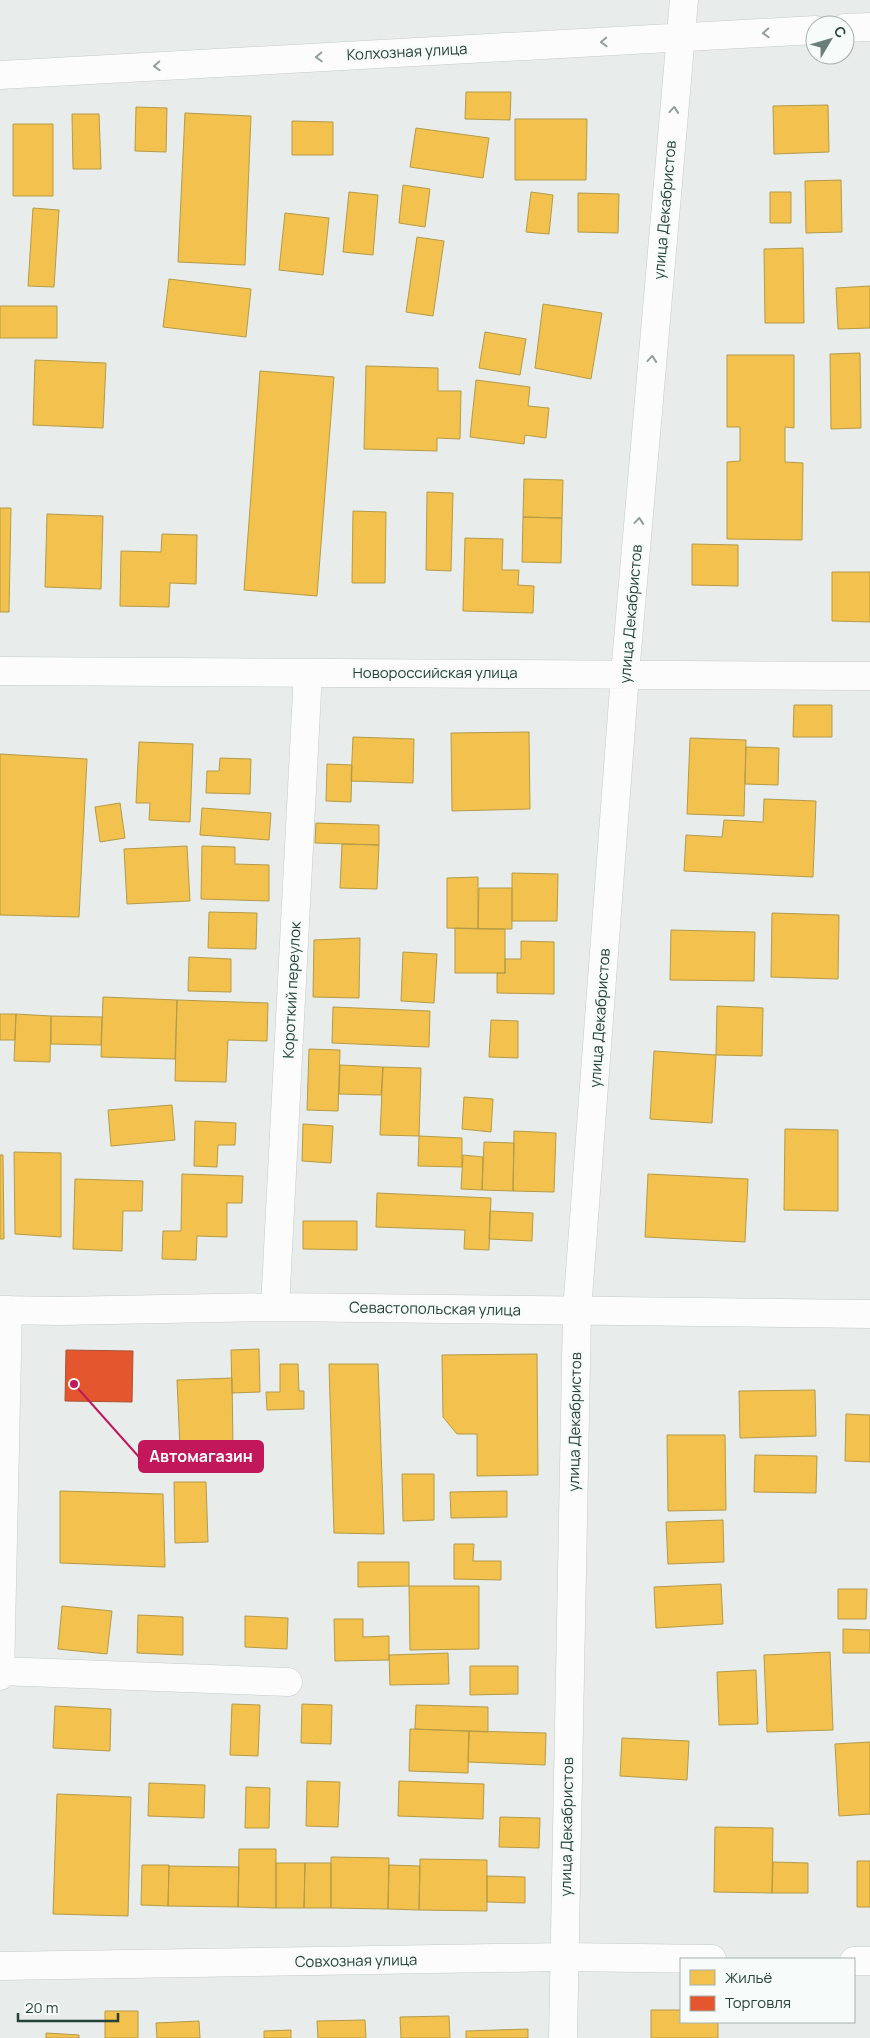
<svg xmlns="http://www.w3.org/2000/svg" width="870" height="2038" font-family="Manrope,sans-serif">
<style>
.homes{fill:#f2c14e;stroke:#b49b48}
.shops{fill:#e4572e;stroke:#aa5132}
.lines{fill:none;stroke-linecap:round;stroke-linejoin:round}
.minor-casing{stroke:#c5cac8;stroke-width:29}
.minor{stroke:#fcfcfc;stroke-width:28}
.oneway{stroke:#909f9b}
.labels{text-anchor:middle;stroke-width:5;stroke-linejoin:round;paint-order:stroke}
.street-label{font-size:15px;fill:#24423a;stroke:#f7fbf9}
.leader{fill:none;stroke:#c2185b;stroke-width:2}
.callout-dot{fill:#c2185b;stroke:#f7fbf9;stroke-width:2}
.callout{fill:#c2185b;stroke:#c2185b;stroke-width:2}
.callout-label{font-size:16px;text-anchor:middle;font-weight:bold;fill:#fff}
</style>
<rect width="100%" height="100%" fill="#e8edeb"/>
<path class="homes" d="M 466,92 L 511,92 L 510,120 L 465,119 Z
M 828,105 L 829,152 L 774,154 L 773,106 Z
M 136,107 L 167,108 L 166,152 L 135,151 Z
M 185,113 L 251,116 L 245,265 L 178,262 Z
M 72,114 L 99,114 L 101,169 L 73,169 Z
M 515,119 L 587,119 L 586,180 L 515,180 Z
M 292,121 L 333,122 L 333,155 L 292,155 Z
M 13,124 L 53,124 L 53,196 L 13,196 Z
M 416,128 L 489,138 L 483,178 L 410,167 Z
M 841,180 L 842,232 L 806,233 L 805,181 Z
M 403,185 L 430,189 L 425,227 L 399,223 Z
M 349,192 L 378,195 L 373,255 L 343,252 Z
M 531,192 L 553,195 L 549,234 L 526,232 Z
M 770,192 L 791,192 L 791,223 L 770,223 Z
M 578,193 L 619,194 L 618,233 L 578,232 Z
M 33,208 L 59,210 L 54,287 L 28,286 Z
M 285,213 L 329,218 L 323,275 L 279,270 Z
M 417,237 L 444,241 L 433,316 L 406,312 Z
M 803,248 L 804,323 L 765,323 L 764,249 Z
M 169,279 L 251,289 L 246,337 L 163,327 Z
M 870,286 L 870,328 L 838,329 L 836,288 Z
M 543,304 L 602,313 L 591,379 L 535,368 Z
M 0,306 L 57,306 L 57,338 L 0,338 Z
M 485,332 L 526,339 L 520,375 L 479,368 Z
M 860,353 L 861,428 L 831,429 L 830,354 Z
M 727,355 L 794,355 L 794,428 L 785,427 L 785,462 L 803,463 L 802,540 L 727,539 L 727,462 L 740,461 L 740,427 L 727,427 Z
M 35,360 L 106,363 L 103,428 L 33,425 Z
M 366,366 L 438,368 L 438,391 L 461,391 L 460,439 L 437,438 L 437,451 L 364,449 Z
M 260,371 L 334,377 L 317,596 L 244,590 Z
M 476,380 L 530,387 L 528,406 L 549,408 L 546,438 L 525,435 L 524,444 L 470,437 Z
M 524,479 L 563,480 L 562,518 L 523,517 Z
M 427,492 L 453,493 L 451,571 L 426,570 Z
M 0,508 L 11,508 L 9,612 L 0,612 Z
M 353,511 L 386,512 L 385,583 L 352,583 Z
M 47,514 L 103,516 L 101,589 L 45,587 Z
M 523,517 L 562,518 L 561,563 L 522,562 Z
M 162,534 L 197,535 L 196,584 L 170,583 L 169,607 L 120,606 L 121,551 L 161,552 Z
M 465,538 L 503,539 L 502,570 L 519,570 L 518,585 L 534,586 L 533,613 L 463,611 Z
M 692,544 L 738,545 L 738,586 L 692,585 Z
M 832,572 L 870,572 L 870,622 L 832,621 Z
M 794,705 L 832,705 L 832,737 L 793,737 Z
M 529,732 L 530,809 L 452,811 L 451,733 Z
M 353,737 L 414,739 L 413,783 L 351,781 Z
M 690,738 L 746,740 L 744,816 L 687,814 Z
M 139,742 L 193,744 L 190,822 L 149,820 L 150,803 L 136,803 Z
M 746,747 L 779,748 L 778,785 L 745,784 Z
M 0,754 L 87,759 L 79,917 L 0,915 Z
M 220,758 L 251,759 L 250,794 L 206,793 L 207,771 L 219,771 Z
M 327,764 L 352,765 L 351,802 L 326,801 Z
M 764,799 L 816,801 L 813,877 L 684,871 L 686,835 L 722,837 L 724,820 L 763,822 Z
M 120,803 L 125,838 L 100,842 L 95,807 Z
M 202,808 L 271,813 L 269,840 L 200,835 Z
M 316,823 L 379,825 L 379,845 L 315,843 Z
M 342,844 L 379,845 L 377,889 L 340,888 Z
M 187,846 L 190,901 L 127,904 L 124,849 Z
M 202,846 L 235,847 L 235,864 L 269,865 L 269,901 L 201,899 Z
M 512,873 L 558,874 L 557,921 L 512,921 Z
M 478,877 L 478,929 L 447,928 L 447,878 Z
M 479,888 L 512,888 L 512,929 L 478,929 Z
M 209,912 L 257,913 L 256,949 L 208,948 Z
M 772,913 L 839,915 L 838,979 L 771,977 Z
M 455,928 L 505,929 L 505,973 L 455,973 Z
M 671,930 L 755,932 L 754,981 L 670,980 Z
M 360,938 L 359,998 L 313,997 L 314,940 Z
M 521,941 L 554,942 L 554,994 L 497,993 L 497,973 L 505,973 L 505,959 L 521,959 Z
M 403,952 L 437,954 L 434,1003 L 401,1001 Z
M 189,957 L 231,959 L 231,992 L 188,991 Z
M 103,997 L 177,1000 L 175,1059 L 101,1057 Z
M 177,1000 L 268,1003 L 267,1041 L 228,1040 L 226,1082 L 175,1081 Z
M 717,1006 L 763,1008 L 762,1056 L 716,1055 Z
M 333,1007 L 430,1011 L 429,1047 L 332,1043 Z
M 0,1014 L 16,1014 L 15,1040 L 0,1040 Z
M 16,1014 L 51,1016 L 50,1062 L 14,1061 Z
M 51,1016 L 102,1017 L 101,1045 L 51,1044 Z
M 491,1020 L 518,1021 L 518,1058 L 489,1057 Z
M 309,1049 L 340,1050 L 338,1111 L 307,1110 Z
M 654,1051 L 716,1055 L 712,1123 L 650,1119 Z
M 340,1065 L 383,1067 L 381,1095 L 339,1094 Z
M 383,1067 L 421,1068 L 419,1136 L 380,1135 Z
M 464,1097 L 493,1099 L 491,1132 L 462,1129 Z
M 172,1105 L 175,1140 L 111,1146 L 108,1110 Z
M 195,1121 L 236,1123 L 235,1145 L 218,1145 L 217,1167 L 194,1166 Z
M 303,1124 L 333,1126 L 331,1163 L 302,1161 Z
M 785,1129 L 838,1130 L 838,1211 L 784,1210 Z
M 514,1131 L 556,1133 L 554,1192 L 513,1191 Z
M 419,1136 L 462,1138 L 462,1167 L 418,1166 Z
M 484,1142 L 514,1143 L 513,1191 L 482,1190 Z
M 14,1152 L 61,1153 L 61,1237 L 15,1234 Z
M 0,1155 L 3,1155 L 4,1239 L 0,1239 Z
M 463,1155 L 483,1157 L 482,1190 L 461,1189 Z
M 182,1174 L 243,1176 L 242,1203 L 227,1203 L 227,1237 L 197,1236 L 196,1260 L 162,1259 L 163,1231 L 181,1231 Z
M 648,1174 L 748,1179 L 745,1242 L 645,1237 Z
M 75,1179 L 143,1181 L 142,1211 L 123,1211 L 122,1251 L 73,1249 Z
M 377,1193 L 491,1198 L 489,1250 L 464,1249 L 465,1230 L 376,1227 Z
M 490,1211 L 533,1213 L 532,1241 L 489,1239 Z
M 303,1221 L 357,1221 L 357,1250 L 303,1249 Z
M 259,1349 L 260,1392 L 232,1393 L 231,1350 Z
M 537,1354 L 538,1475 L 477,1476 L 477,1434 L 457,1434 L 443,1417 L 442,1355 Z
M 280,1364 L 298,1364 L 299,1391 L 304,1391 L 304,1409 L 267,1410 L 266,1392 L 280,1392 Z
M 329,1364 L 378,1364 L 384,1534 L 334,1533 Z
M 232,1378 L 233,1447 L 180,1448 L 177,1380 Z
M 815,1390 L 816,1436 L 740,1438 L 739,1391 Z
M 846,1414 L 870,1415 L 870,1462 L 845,1461 Z
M 667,1435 L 725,1435 L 726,1510 L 668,1511 Z
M 755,1455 L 817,1456 L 816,1493 L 754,1492 Z
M 402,1474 L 434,1474 L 434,1520 L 403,1521 Z
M 174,1482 L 206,1482 L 208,1542 L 175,1543 Z
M 60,1491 L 163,1494 L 165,1567 L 60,1563 Z
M 507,1491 L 507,1517 L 451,1518 L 450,1492 Z
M 723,1520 L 724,1562 L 668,1564 L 666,1522 Z
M 454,1544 L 474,1544 L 473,1561 L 501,1561 L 501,1580 L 454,1579 Z
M 358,1562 L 409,1562 L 409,1586 L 358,1587 Z
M 721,1584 L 723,1624 L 656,1628 L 654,1587 Z
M 409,1586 L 479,1586 L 479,1649 L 410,1650 Z
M 838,1589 L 867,1589 L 866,1619 L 838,1619 Z
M 62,1606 L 112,1611 L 107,1654 L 58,1649 Z
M 138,1615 L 183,1617 L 183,1655 L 137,1653 Z
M 245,1616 L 288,1618 L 287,1649 L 245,1647 Z
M 334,1619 L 363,1619 L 363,1637 L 389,1636 L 389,1660 L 335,1661 Z
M 843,1629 L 870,1630 L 870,1653 L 843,1653 Z
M 830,1652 L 833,1730 L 767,1732 L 764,1655 Z
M 448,1653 L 449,1684 L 390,1685 L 389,1655 Z
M 470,1666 L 518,1666 L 518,1694 L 470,1695 Z
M 756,1670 L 758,1724 L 719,1725 L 717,1672 Z
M 232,1704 L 260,1705 L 258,1756 L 230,1755 Z
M 302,1704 L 332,1705 L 331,1744 L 301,1743 Z
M 416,1705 L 488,1707 L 488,1732 L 415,1729 Z
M 55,1706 L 111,1709 L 110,1751 L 53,1748 Z
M 410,1729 L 469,1731 L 468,1773 L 409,1771 Z
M 469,1731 L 546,1733 L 545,1765 L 468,1762 Z
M 622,1738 L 689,1741 L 687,1780 L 620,1776 Z
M 870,1742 L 870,1814 L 839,1816 L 835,1744 Z
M 307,1781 L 340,1782 L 338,1827 L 306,1826 Z
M 399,1781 L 484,1784 L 483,1819 L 398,1816 Z
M 149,1783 L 205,1785 L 204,1818 L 148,1816 Z
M 246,1787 L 270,1788 L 269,1828 L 245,1828 Z
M 57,1794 L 131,1797 L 128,1916 L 53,1914 Z
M 500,1817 L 540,1818 L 539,1848 L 499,1847 Z
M 715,1827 L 773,1828 L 772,1893 L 714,1892 Z
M 239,1849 L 276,1849 L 276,1908 L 238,1907 Z
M 331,1857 L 389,1858 L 388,1909 L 331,1908 Z
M 420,1859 L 487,1860 L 487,1911 L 419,1910 Z
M 857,1861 L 870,1861 L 870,1907 L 857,1907 Z
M 773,1862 L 808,1863 L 808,1893 L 772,1893 Z
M 276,1863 L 305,1863 L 304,1908 L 276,1908 Z
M 305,1863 L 331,1863 L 331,1908 L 304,1908 Z
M 142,1865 L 169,1865 L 168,1906 L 141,1905 Z
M 389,1865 L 420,1866 L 419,1910 L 388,1909 Z
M 169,1866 L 239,1867 L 238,1907 L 168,1906 Z
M 487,1876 L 525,1877 L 525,1903 L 487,1902 Z
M 651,2010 L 681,2010 L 681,2022 L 718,2022 L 718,2038 L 651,2038 Z
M 105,2011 L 138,2011 L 138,2038 L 105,2038 Z
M 449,2016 L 450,2038 L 401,2038 L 400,2017 Z
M 365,2020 L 366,2038 L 318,2038 L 317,2021 Z
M 199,2021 L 200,2038 L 157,2038 L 156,2023 Z
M 528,2029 L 528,2038 L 466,2038 L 466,2031 Z
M 291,2030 L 291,2038 L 264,2038 L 264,2031 Z
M 46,2033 L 79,2035 L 79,2038 L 46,2038 Z"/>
<path class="shops" d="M 66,1350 L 133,1351 L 132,1402 L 65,1401 Z"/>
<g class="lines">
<g class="minor-casing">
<path id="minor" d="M 845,28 L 870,27
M 0,75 L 815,30
M 0,671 L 870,676
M 275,1307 L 308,673
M 0,1310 L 59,1311 L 275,1307 L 870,1314
M 0,1671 L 288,1682
M 0,1676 L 8,1310
M 854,1961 L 870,1961
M 0,1966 L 564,1957 L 712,1959
M 563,2038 L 577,1311 L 625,674 L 684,0"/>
</g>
<use href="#minor" class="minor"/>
</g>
<defs><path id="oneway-chevron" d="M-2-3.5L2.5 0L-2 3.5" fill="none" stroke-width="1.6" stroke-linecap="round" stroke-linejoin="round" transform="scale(1.25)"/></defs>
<g class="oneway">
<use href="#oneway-chevron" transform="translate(766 33) rotate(177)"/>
<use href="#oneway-chevron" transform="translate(604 42) rotate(177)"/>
<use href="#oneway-chevron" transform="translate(319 57) rotate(177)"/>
<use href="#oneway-chevron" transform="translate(157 66) rotate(177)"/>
<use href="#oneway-chevron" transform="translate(674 110) rotate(-85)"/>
<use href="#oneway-chevron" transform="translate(652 359) rotate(-85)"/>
<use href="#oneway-chevron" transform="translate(639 521) rotate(-85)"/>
</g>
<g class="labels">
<g class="street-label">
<text transform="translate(407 52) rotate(-3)" y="5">Колхозная улица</text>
<text transform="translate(665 210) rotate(-85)" y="5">улица Декабристов</text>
<text transform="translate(631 614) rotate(-85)" y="5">улица Декабристов</text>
<text x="435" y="678">Новороссийская улица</text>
<text transform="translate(292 990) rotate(-87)" y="5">Короткий переулок</text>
<text transform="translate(600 1018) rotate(-86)" y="5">улица Декабристов</text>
<text transform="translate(435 1309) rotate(1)" y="5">Севастопольская улица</text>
<text transform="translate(575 1422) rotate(-89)" y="5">улица Декабристов</text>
<text transform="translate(567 1827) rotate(-89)" y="5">улица Декабристов</text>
<text transform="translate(356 1961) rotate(-1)" y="5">Совхозная улица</text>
</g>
</g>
<path class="leader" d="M74 1384L139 1457"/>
<circle class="callout-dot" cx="74" cy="1384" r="5"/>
<rect class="callout" x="139" y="1441" width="124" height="31" rx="5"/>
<g class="callout-label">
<text x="201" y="1462">Автомагазин</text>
</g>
<rect x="680" y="1958" width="175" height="65" fill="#f7fbf9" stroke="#a3b1ad"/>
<rect x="690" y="1970" width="25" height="15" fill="#f2c14e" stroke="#a3b1ad"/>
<text x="725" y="1983" font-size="15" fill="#24423a">Жильё</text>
<rect x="690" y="1996" width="25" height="15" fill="#e4572e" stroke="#a3b1ad"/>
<text x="725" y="2008" font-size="15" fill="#24423a">Торговля</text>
<g transform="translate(830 40) rotate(52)"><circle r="24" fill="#f7fbf9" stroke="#a3b1ad"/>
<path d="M0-4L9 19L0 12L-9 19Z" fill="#697e78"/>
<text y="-8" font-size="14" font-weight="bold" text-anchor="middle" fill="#24423a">С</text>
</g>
<path d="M18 2013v8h100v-8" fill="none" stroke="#24423a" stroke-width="2.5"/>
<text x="25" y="2013" font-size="15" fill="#24423a" stroke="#f7fbf9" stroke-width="4" paint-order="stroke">20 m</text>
</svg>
